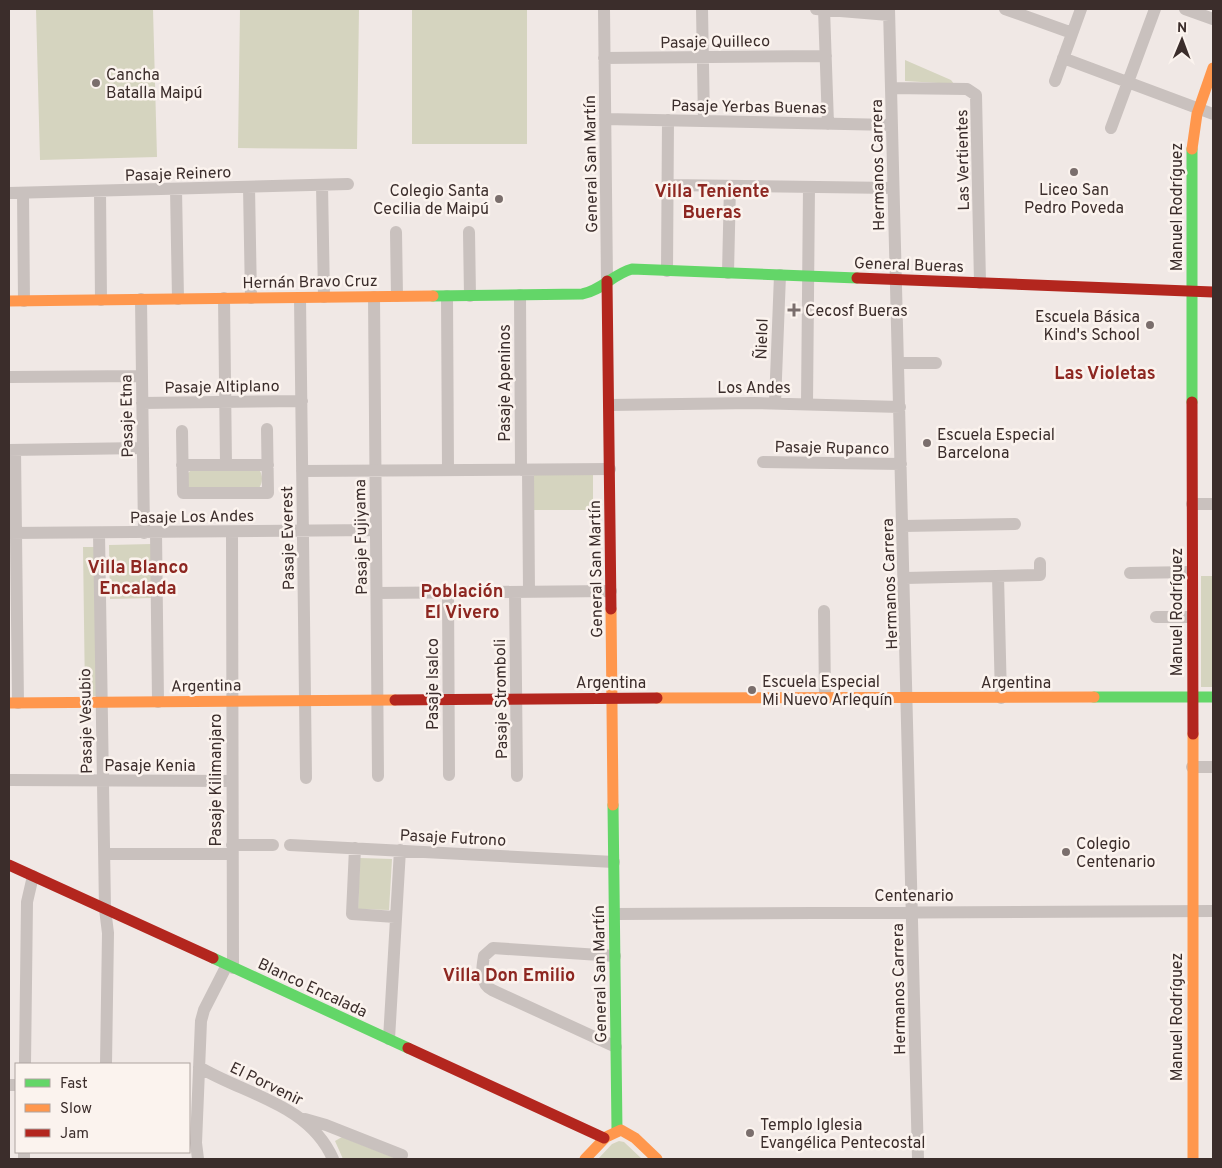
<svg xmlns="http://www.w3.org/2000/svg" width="1222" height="1168" font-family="Overpass,sans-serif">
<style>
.green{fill:#d5d4bf}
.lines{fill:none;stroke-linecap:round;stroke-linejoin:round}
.street{stroke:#c9c1be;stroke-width:12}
.fast{stroke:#63d668;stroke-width:11}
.slow{stroke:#ff974d;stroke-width:11}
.jam{stroke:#b3261e;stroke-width:11}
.poi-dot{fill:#7a6e6c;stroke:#fbf3ee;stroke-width:2}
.labels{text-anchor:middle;stroke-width:5;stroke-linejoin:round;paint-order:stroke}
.street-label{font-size:16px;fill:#3b2d2b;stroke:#fbf3ee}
.poi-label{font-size:16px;fill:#3b2d2b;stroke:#fbf3ee;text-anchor:start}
.neighbourhood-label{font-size:18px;font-weight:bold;fill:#8d2721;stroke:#fbf3ee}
</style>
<rect width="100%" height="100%" fill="#f0e8e5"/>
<path class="green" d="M 36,9 L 153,9 L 157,157 L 40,160 Z
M 240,9 L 359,9 L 357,149 L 238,148 Z
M 412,9 L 527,9 L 527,144 L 412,144 Z
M 905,60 L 951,80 L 954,84 L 905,81 Z
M 191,470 L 260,471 C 263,476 263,484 258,489 L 191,489 L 187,485 L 188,473 Z
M 534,474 L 593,475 L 593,510 L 534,510 Z
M 152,544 L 153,598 L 110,599 L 109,545 Z
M 83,547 L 95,547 L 97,696 L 85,696 Z
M 1201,576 L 1213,576 L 1213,687 L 1201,687 Z
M 360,858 L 392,859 L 389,910 L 358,909 Z
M 342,1137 L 397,1159 L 343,1159 L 335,1141 Z
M 619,1141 L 624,1142 L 642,1159 L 598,1159 L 612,1144 Z"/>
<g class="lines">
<path class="street" d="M 604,9 L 607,281
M 702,9 L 704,121
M 816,9 L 889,15
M 824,9 L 828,124
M 889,9 L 918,1159
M 1005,9 L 1072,33
M 1185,9 L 1213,19
M 604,58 L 826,56
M 1063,58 L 1213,114
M 1055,81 L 1081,9
M 891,88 L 967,89 L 976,95 L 980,283
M 605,119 L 892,125
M 1111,128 L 1155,9
M 322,185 L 324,297
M 667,185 L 893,188
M 249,187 L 251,298
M 176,189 L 178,299
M 100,191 L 101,300
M 9,193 L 348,184
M 23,193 L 24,301
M 396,232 L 397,296
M 469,232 L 470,296
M 667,271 L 668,120
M 728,273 L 730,186
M 520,295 L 521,470
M 447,296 L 448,470
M 374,297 L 378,776
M 224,298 L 226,465
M 300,298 L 306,778
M 141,299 L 144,533
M 898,363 L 936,363
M 9,377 L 142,376
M 142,403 L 302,401
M 775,403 L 780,275
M 807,404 L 809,187
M 609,405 L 753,403 L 900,407
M 182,431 L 183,493 L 268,493 L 267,429
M 9,450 L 143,448
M 15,450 L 18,703
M 763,462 L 901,464
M 182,465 L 268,465
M 528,470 L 529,591
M 302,471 L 610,469
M 1192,504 L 1213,504
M 903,526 L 1015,524
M 156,532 L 158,702
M 232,532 L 233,968
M 9,533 L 376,530
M 99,533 L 105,909 L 108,933 L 106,1064
M 1130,573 L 1192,572
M 998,576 L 1001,698
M 905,578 L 1040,575 L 1040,563
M 448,592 L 449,775
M 515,592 L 517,776
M 377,593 L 611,591
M 824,611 L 825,699
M 1156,617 L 1192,617
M 1192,767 L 1213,767
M 9,780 L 232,781
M 232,845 L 273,845
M 290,845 L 614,862
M 355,848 L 352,914 L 395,917
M 104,854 L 232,854
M 615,914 L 1213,911
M 615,956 L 493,948 L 484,956 C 482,968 479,983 492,990 L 616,1047
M 389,1039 L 400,850
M 25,1064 L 27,902 L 33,876
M 199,1067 C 246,1095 309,1104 333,1159
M 9,1085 L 16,1085
M 305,1119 L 326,1125 L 402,1155
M 24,1159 L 24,1152
M 198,1159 L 196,1143 L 201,1021 L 204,1010 L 227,965"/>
<path class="fast" d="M 1192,149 L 1192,402
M 433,296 L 582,294 C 601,291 613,274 632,269 L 857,278
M 1094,697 L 1213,697
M 613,805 L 617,1130
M 213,958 L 408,1048"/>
<path class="slow" d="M 1192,149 L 1197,114 L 1213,68
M 9,301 L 433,296
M 611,609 L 613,805
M 657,698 L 1094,697
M 9,703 L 395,700
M 1193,734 L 1193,1159
M 585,1159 L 606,1137 L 621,1130 L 635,1138 L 657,1159"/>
<path class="jam" d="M 857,278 L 1213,292
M 607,281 L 611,609
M 1192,402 L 1193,734
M 395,700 L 657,698
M 9,865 L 213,958
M 408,1048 L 604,1138"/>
</g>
<g class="poi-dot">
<circle cx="96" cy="83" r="5"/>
<circle cx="1074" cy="172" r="5"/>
<circle cx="499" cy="199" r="5"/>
<path d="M791.5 302.5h5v5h5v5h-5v5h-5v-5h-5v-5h5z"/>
<circle cx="1150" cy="325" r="5"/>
<circle cx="927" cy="443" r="5"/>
<circle cx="752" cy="690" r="5"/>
<circle cx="1066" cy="852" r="5"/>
<circle cx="750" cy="1133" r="5"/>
</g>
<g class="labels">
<g class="street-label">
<text transform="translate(715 41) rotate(-1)" y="6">Pasaje Quilleco</text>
<text transform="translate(749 106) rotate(1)" y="6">Pasaje Yerbas Buenas</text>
<text transform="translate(962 160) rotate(-91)" y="6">Las Vertientes</text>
<text transform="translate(590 164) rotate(-91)" y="6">General San Martín</text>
<text transform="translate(877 165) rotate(-91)" y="6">Hermanos Carrera</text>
<text transform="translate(178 173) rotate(-2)" y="6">Pasaje Reinero</text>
<text transform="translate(1176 207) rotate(-90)" y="6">Manuel Rodríguez</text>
<text transform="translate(909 264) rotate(2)" y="6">General Bueras</text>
<text transform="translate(310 281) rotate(-1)" y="6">Hernán Bravo Cruz</text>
<text transform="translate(761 339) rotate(-88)" y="6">Ñielol</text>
<text transform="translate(504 383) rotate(-90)" y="6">Pasaje Apeninos</text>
<text transform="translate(222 386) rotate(-1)" y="6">Pasaje Altiplano</text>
<text x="754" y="393">Los Andes</text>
<text transform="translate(126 416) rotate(-91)" y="6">Pasaje Etna</text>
<text transform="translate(832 447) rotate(1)" y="6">Pasaje Rupanco</text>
<text transform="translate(192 516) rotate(-1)" y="6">Pasaje Los Andes</text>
<text transform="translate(360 537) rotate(-91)" y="6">Pasaje Fujiyama</text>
<text transform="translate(287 538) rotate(-91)" y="6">Pasaje Everest</text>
<text transform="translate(595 569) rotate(-91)" y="6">General San Martín</text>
<text transform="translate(889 584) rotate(-92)" y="6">Hermanos Carrera</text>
<text transform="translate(1176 612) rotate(-90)" y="6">Manuel Rodríguez</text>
<text x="611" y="688">Argentina</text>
<text x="1016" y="688">Argentina</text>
<text transform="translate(432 684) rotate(-90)" y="6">Pasaje Isalco</text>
<text transform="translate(206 685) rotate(-1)" y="6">Argentina</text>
<text transform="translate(500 699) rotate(-91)" y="6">Pasaje Stromboli</text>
<text transform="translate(85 721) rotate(-91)" y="6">Pasaje Vesubio</text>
<text x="150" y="771">Pasaje Kenia</text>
<text transform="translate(215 780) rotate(-90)" y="6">Pasaje Kilimanjaro</text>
<text transform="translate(453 837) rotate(3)" y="6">Pasaje Futrono</text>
<text x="914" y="901">Centenario</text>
<text transform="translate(599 974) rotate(-91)" y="6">General San Martín</text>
<text transform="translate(313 987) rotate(25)" y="6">Blanco Encalada</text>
<text transform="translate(898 989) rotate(-91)" y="6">Hermanos Carrera</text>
<text transform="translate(1176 1017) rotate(-90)" y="6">Manuel Rodríguez</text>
<text transform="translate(267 1083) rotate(26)" y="6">El Porvenir</text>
</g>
<g class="poi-label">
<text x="106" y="80">Cancha<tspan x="106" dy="18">Batalla Maipú</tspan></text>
<text x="1074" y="195" text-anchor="middle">Liceo San<tspan x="1074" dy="18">Pedro Poveda</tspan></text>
<text x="489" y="196" text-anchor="end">Colegio Santa<tspan x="489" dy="18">Cecilia de Maipú</tspan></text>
<text x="805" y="316">Cecosf Bueras</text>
<text x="1140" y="322" text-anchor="end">Escuela Básica<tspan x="1140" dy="18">Kind's School</tspan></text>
<text x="937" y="440">Escuela Especial<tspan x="937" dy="18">Barcelona</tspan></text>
<text x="762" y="687">Escuela Especial<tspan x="762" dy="18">Mi Nuevo Arlequín</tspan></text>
<text x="1076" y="849">Colegio<tspan x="1076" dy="18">Centenario</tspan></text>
<text x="760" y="1130">Templo Iglesia<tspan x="760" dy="18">Evangélica Pentecostal</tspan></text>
</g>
<g class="neighbourhood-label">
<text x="712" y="197">Villa Teniente<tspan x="712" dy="21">Bueras</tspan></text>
<text x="1105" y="379">Las Violetas</text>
<text x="138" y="573">Villa Blanco<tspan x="138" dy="21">Encalada</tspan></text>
<text x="462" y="597">Población<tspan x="462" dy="21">El Vivero</tspan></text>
<text x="509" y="981">Villa Don Emilio</text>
</g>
</g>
<rect width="1222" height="1168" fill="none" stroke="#3b2d2b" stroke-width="20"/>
<rect x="15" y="1063" width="175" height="90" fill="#fbf3ee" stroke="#aea4a0"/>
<rect x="25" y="1079" width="25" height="8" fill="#63d668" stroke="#aea4a0"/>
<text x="60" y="1088" font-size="15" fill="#3b2d2b">Fast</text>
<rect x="25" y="1104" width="25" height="8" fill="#ff974d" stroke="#aea4a0"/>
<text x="60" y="1113" font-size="15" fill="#3b2d2b">Slow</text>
<rect x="25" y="1129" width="25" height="8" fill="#b3261e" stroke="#aea4a0"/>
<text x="60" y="1138" font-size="15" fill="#3b2d2b">Jam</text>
<g transform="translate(1182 40) rotate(1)" stroke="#fbf3ee" stroke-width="4" paint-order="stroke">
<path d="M0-4L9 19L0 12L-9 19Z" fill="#3b2d2b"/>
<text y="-8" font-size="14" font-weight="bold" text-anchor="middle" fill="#3b2d2b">N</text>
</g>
</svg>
